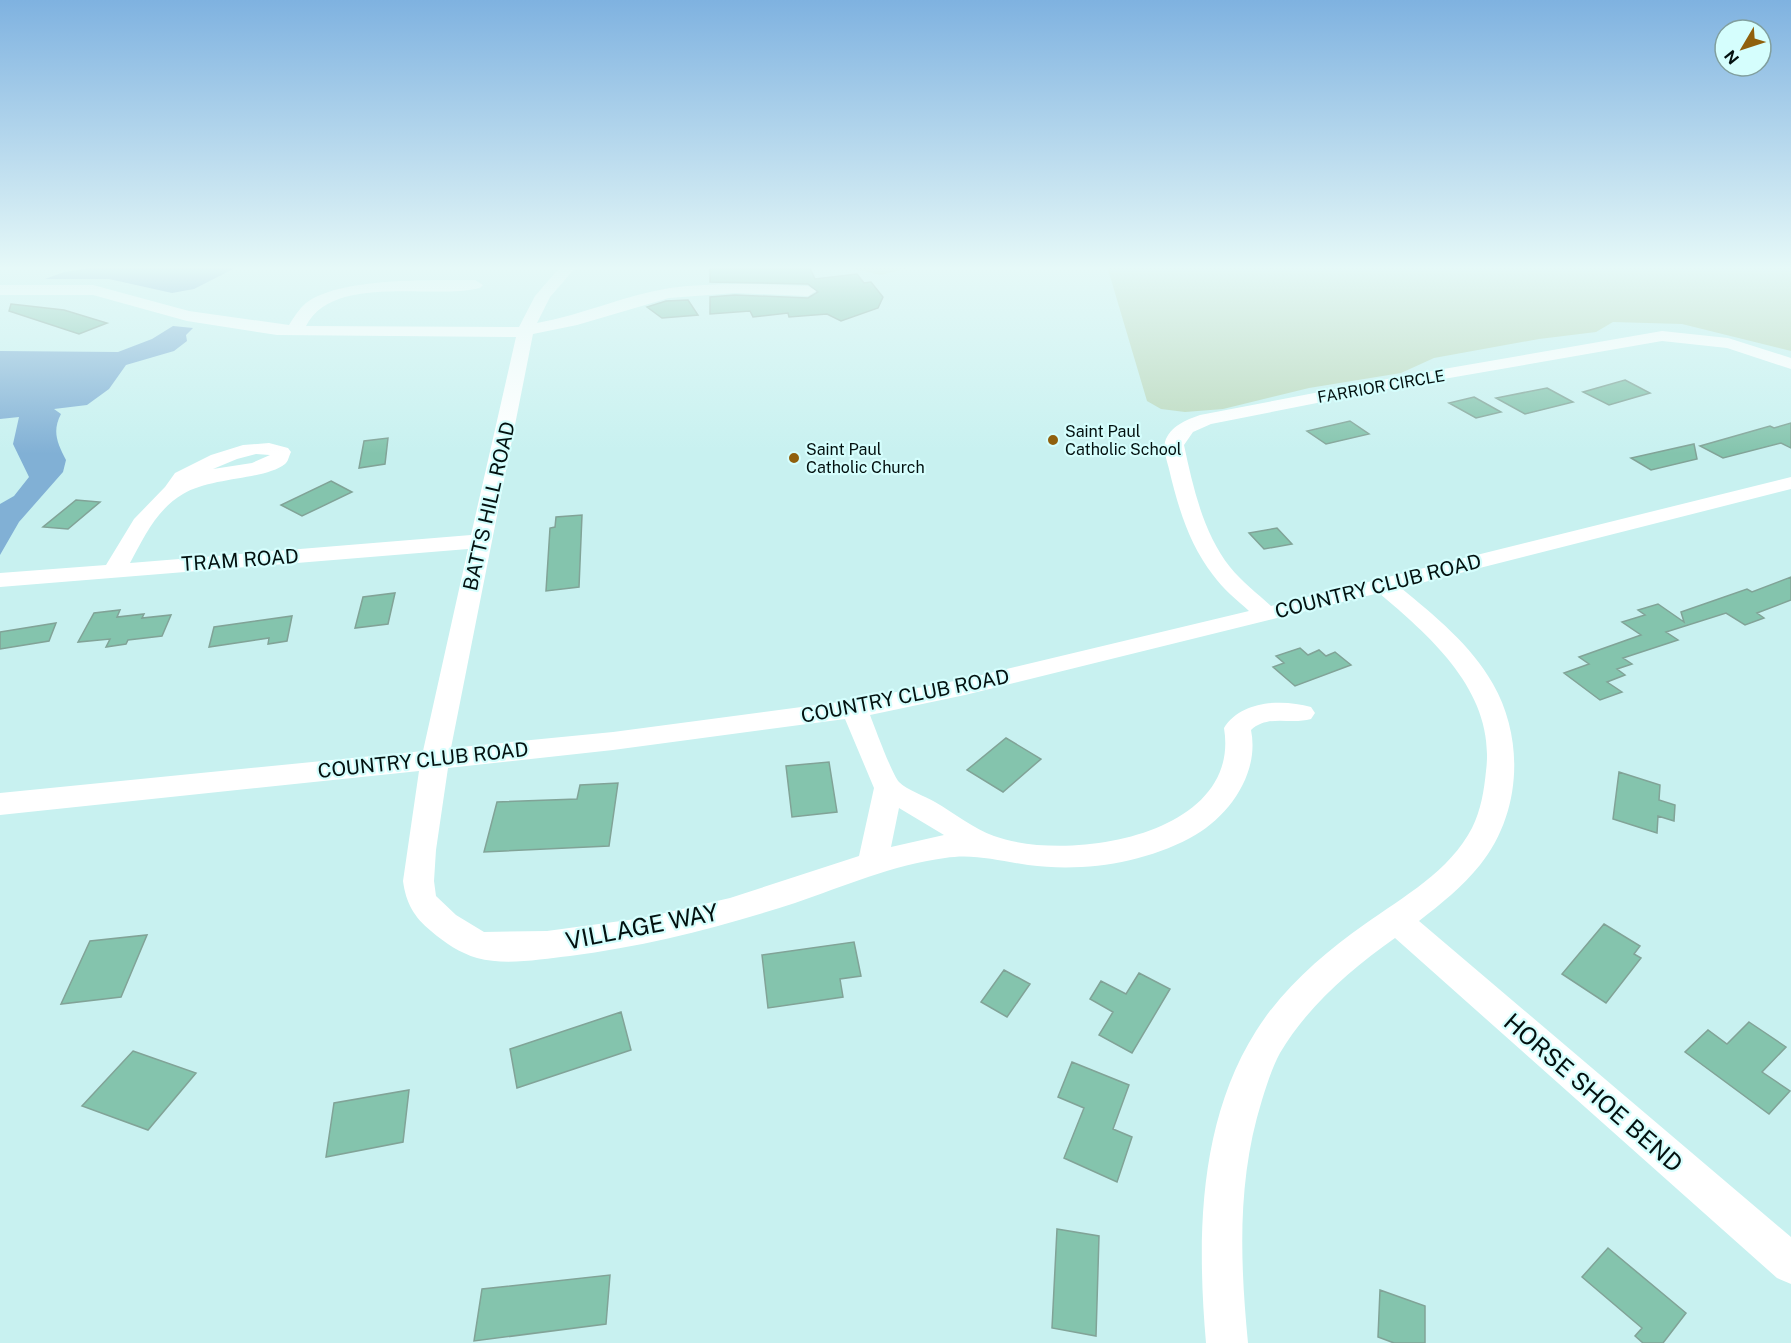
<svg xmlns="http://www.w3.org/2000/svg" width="1791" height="1343" font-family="'Public Sans',sans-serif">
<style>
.green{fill:#bcd9bd}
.water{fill:#81b0d5}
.building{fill:#84c4ad;stroke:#81a397;stroke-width:1.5}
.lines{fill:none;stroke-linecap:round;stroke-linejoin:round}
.minor{fill:#fff;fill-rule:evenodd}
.poi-dot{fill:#90600d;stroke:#d5fefd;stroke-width:2}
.labels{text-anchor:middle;stroke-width:4.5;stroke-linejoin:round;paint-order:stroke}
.far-street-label{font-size:16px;fill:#031110;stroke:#d5fefd}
.far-poi-label{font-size:16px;fill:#031110;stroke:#d5fefd;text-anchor:start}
.street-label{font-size:20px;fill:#031110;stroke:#d5fefd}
.near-street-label{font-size:24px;fill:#031110;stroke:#d5fefd}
</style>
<rect width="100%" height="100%" fill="#c8f1f0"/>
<path class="green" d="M 841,266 L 959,266 L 915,266 L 881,275 Z
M 1107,266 L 1791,266 L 1791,351 L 1682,324 L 1613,322 L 1596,332 L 1539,339 L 1434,358 L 1401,373 L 1309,388 L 1223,409 L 1185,412 L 1161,409 L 1147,401 Z"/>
<path class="water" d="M 104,266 L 239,266 L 194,289 L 172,293 L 109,279 L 45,279 L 64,272 Z
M 173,326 L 193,328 L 186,335 L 187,341 L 174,351 L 126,365 L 109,389 L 87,405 L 54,409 L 61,414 C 52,431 57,443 66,460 L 63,472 L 19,522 L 0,555 L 0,504 L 14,496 L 29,477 L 13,444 L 19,417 L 0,419 L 0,351 L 118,352 L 152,339 Z"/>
<path class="building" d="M 710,266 L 809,266 L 815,279 L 857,274 L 864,283 L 871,282 L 883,297 L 878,308 L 841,321 L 827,314 L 789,317 L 788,313 L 753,317 L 750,311 L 710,314 L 710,297 L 735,295 L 808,298 L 818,292 L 808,284 L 710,282 Z
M 688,300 L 698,315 L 662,318 L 647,307 L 666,301 Z
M 11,304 L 64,310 L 107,323 L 79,334 L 9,311 Z
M 1625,380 L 1650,393 L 1609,405 L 1583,392 Z
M 1547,388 L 1573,402 L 1525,414 L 1496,398 Z
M 1474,397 L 1501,412 L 1476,418 L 1449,403 Z
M 1350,421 L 1369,434 L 1326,444 L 1307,431 Z
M 1791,423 L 1791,448 L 1781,443 L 1723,458 L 1700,446 L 1770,426 L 1774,428 Z
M 388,438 L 385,464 L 359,468 L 364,441 Z
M 1694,444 L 1697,459 L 1651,470 L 1631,458 Z
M 331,481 L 352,492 L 302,516 L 281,505 Z
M 76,500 L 100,502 L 68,529 L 43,527 Z
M 582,515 L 579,587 L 546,591 L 550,528 L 555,527 L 556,517 Z
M 1277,528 L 1292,544 L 1264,549 L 1249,533 Z
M 1791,577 L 1791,600 L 1757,613 L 1764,618 L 1745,625 L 1726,613 L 1666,632 L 1678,640 L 1623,658 L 1632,664 L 1617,669 L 1625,675 L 1607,682 L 1622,692 L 1600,700 L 1564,673 L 1589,664 L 1579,657 L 1641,635 L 1622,622 L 1645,615 L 1638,610 L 1658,604 L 1684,622 L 1681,612 L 1747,589 L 1752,592 Z
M 395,593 L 388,624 L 355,628 L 363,597 Z
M 120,610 L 117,617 L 144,614 L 142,618 L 171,615 L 162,636 L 128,640 L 126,644 L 106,647 L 110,639 L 78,642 L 94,613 Z
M 292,616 L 287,641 L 268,644 L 269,638 L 209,647 L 214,627 Z
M 56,623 L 49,641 L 0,649 L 0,632 Z
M 1300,648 L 1308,655 L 1319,650 L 1326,656 L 1335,652 L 1351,665 L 1295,686 L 1273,667 L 1284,663 L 1276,656 Z
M 1006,738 L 1041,759 L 1003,792 L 967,770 Z
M 829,762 L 837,812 L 792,817 L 786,766 Z
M 1619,772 L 1660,785 L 1659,800 L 1675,805 L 1674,821 L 1658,816 L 1657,833 L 1613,819 Z
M 618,783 L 609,846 L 484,852 L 497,802 L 577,799 L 580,785 Z
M 1604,924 L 1640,946 L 1634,954 L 1641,958 L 1606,1003 L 1562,974 Z
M 147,935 L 121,997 L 61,1004 L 90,941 Z
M 854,942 L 861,976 L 840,979 L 843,997 L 768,1008 L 762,955 Z
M 1004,970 L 1030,984 L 1007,1017 L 981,1002 Z
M 1139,973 L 1170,989 L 1132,1053 L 1099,1035 L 1113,1012 L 1090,999 L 1101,981 L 1126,994 Z
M 621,1012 L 631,1050 L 517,1088 L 510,1049 Z
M 1749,1022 L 1786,1047 L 1762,1072 L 1790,1091 L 1769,1114 L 1685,1052 L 1708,1030 L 1727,1044 Z
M 133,1051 L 196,1073 L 148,1130 L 82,1106 Z
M 1072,1062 L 1129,1085 L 1113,1129 L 1132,1137 L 1117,1182 L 1064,1158 L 1084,1108 L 1058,1097 Z
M 409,1090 L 403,1142 L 326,1157 L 334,1103 Z
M 1057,1229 L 1099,1236 L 1096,1336 L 1052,1328 Z
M 1608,1248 L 1686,1313 L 1663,1343 L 1643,1343 L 1635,1336 L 1642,1328 L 1582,1277 Z
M 610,1275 L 606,1324 L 474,1341 L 482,1289 Z
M 1380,1290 L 1425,1306 L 1425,1343 L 1394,1343 L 1378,1337 Z"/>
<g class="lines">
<path class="minor" d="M 561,266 L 577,266 L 550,297 L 537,323 C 582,315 625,295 670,288 C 716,282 762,284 808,286 L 816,291 L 808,296 L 735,293 L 669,298 L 577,325 L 533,334 L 451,748 L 613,732 L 854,700 L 965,679 L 1249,611 C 1237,600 1223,589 1213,575 C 1189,544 1178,507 1169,469 C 1167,461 1163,450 1165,442 C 1170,426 1186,420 1200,415 L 1403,376 L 1662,331 L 1728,338 L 1791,358 L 1791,369 L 1727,348 L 1662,341 L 1403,386 L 1211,424 L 1193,432 L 1184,445 C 1193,487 1203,533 1230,567 C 1242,582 1257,593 1271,606 L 1791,477 L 1791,489 L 1401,588 C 1435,616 1471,645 1493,684 C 1525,740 1521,814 1480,865 C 1462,887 1441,904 1419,921 L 1791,1237 L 1791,1284 L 1777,1278 L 1395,938 C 1351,969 1307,1007 1280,1053 C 1272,1068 1267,1084 1262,1100 C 1237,1180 1240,1260 1248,1343 L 1206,1343 C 1197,1239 1198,1123 1256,1031 C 1283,988 1324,953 1365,924 C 1403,897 1450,871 1472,828 C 1481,810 1484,791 1486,771 C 1496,693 1432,638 1379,593 L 965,695 L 870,715 C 875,728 892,774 899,782 C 907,790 925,796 935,802 C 954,813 974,829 994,836 C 1069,863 1242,836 1224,728 C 1241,700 1283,699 1311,707 L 1315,713 L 1311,719 C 1290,725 1269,714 1251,730 C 1260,774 1228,818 1190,838 C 1141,864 1082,872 1028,865 C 1000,861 973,853 945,858 C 893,865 844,886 795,903 C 721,927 647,946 570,956 C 541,959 506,966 477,958 C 460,953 445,943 431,931 C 414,917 406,903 403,881 L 419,771 L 0,815 L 0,793 L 423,751 L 468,549 L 0,587 L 0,573 L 106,565 L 134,519 L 165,487 L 175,473 L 211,455 L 243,445 L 269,443 L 288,448 L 291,452 C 289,456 288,462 285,464 C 265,480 211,477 183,494 C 157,509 144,537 130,563 L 471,535 L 516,337 L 277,335 L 187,321 L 93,295 L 0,295 L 0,285 L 93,285 L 189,311 L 289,325 C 294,317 299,309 306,303 C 339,277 433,280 475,280 L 483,285 L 480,288 C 433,300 333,273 306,326 L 519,327 L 535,296 ZM 256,454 L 270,455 L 252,463 L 213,469 L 237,459 ZM 845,719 L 874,788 L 859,856 L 730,898 L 643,918 L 547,931 L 484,932 L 456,915 L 436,896 L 434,881 L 436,850 L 448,768 L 613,750 ZM 899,808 L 944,835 L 891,847 Z"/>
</g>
<linearGradient id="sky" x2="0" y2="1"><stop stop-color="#7fb2e0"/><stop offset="0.59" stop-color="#e6f9f8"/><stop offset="1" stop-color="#e6f9f8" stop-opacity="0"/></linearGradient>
<rect width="1791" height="454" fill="url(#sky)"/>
<g class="poi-dot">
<circle cx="1053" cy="440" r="6"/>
<circle cx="794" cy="458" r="6"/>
</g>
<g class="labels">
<g class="far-street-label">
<text transform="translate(1381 386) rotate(-10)" y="6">FARRIOR CIRCLE</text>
</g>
<g class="far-poi-label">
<text x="1065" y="437">Saint Paul<tspan x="1065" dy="18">Catholic School</tspan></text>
<text x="806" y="455">Saint Paul<tspan x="806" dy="18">Catholic Church</tspan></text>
</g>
<g class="street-label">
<text transform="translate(489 506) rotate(-77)" y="7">BATTS HILL ROAD</text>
<text transform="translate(240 560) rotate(-4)" y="7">TRAM ROAD</text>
<text transform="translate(1378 586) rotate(-14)" y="7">COUNTRY CLUB ROAD</text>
<text transform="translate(905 696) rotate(-11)" y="7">COUNTRY CLUB ROAD</text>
<text transform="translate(423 760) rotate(-6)" y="7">COUNTRY CLUB ROAD</text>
</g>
<g class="near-street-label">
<text transform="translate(642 927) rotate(-11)" y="8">VILLAGE WAY</text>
<text transform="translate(1593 1093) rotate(41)" y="8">HORSE SHOE BEND</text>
</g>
</g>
<g transform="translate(1743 48) rotate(231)"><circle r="28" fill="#d5fefd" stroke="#819f9e" stroke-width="1.5"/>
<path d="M0-4.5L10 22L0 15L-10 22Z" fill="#90600d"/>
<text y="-9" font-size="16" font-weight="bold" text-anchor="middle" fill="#031110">N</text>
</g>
</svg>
